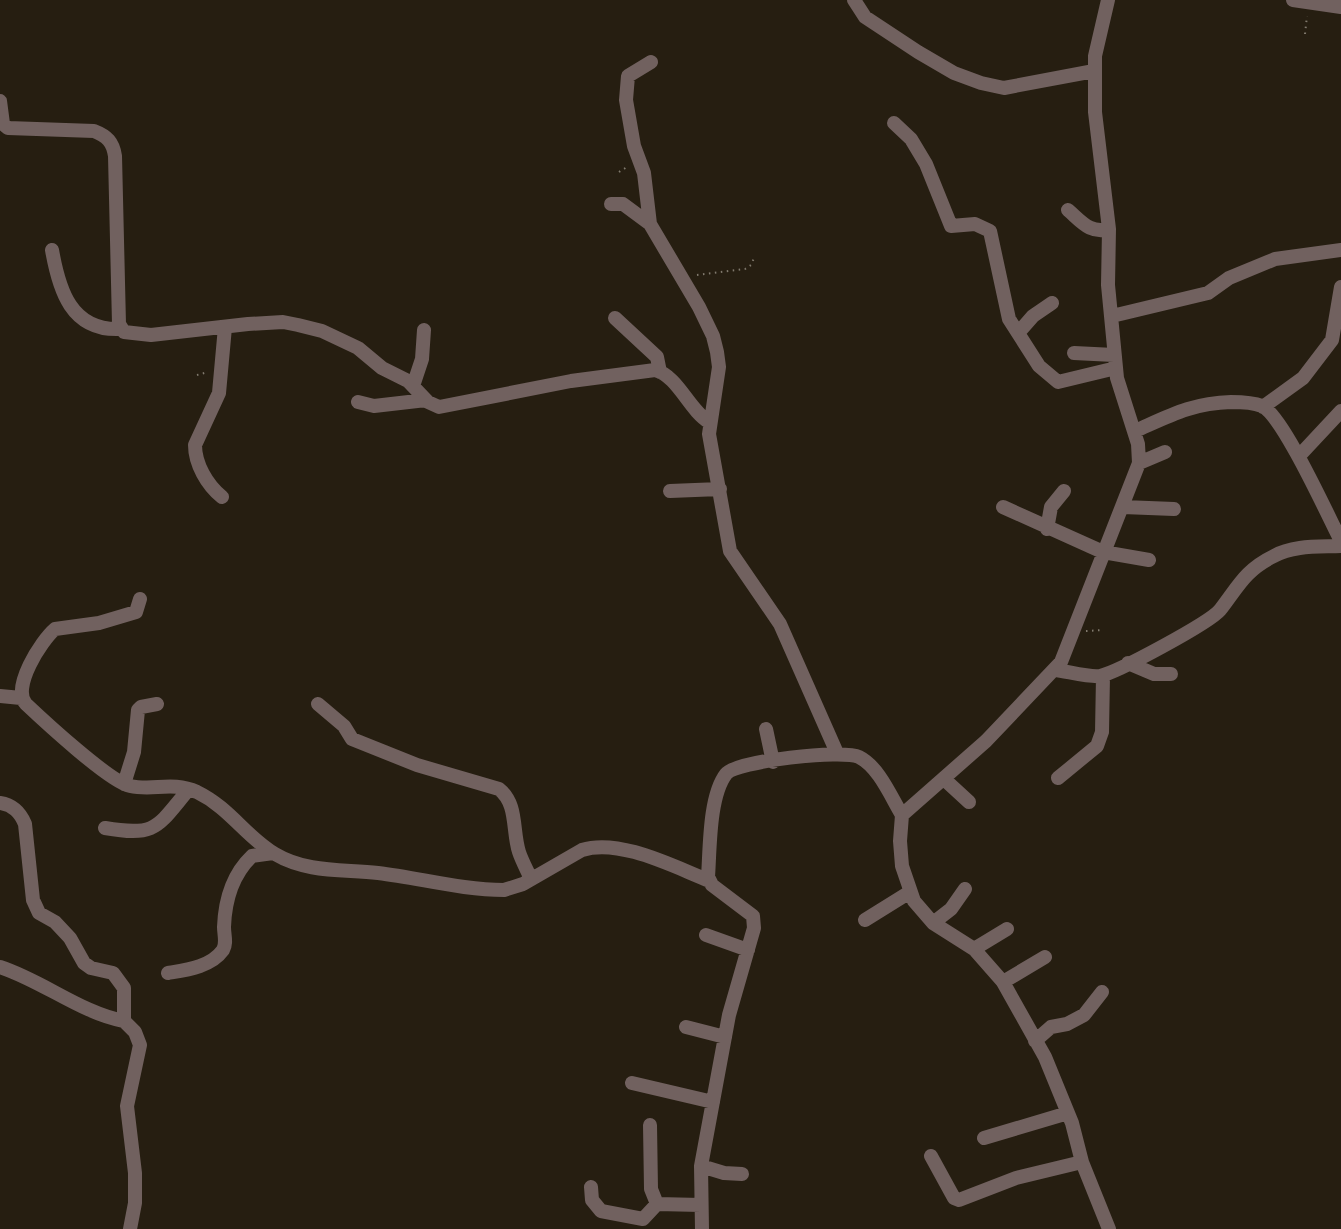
<svg xmlns="http://www.w3.org/2000/svg" width="1341" height="1229" font-family="Roboto,sans-serif">
<style>
.lines{fill:none;stroke-linecap:round;stroke-linejoin:round}
.path{stroke:#817a6e;stroke-width:2;stroke-dasharray:1.5 4.5;stroke-linecap:butt}
.minor{stroke:#71615f;stroke-width:14}
</style>
<rect width="100%" height="100%" fill="#261e11"/>
<g class="lines">
<path class="path" d="M 1305,34 L 1307,16
M 619,172 L 627,167
M 697,275 L 745,269 L 751,265 L 754,258
M 197,375 L 208,372
M 1086,631 L 1104,630"/>
<path class="minor" d="M 854,0 L 865,17 L 918,52 L 954,73 L 981,83 L 1004,88 L 1094,71
M 1108,0 L 1095,56 L 1095,112 L 1109,229 L 1108,285 L 1117,378 L 1138,444 L 1139,463 L 1061,662 L 986,741 L 902,815 L 900,841 L 902,866 L 914,901 L 933,923 L 974,949 L 1003,982 L 1045,1057 L 1072,1123 L 1082,1162 L 1109,1229
M 1293,0 L 1341,7
M 651,62 L 628,76 L 626,100 L 634,146 L 644,173 L 650,224 L 699,307 L 713,336 L 717,352 L 719,367 L 709,434 L 730,551 L 780,624 L 837,753
M 0,101 L 3,124 L 8,128 L 94,131 C 107,136 113,142 115,156 L 119,324 L 124,332 L 151,335 L 248,324 L 283,322 L 298,325 L 322,331 L 358,348 L 382,368 L 408,381 L 428,402 L 439,407 L 571,381 L 655,370 C 678,376 689,410 709,422
M 894,123 L 911,139 L 926,164 L 951,226 L 975,224 L 990,231 L 1009,319 L 1039,366 L 1058,382 L 1116,368
M 611,204 L 623,204 L 650,224
M 1068,210 C 1082,222 1090,234 1109,229
M 52,250 C 59,290 71,331 120,329
M 1112,316 L 1208,293 L 1229,278 L 1275,259 L 1341,250
M 615,318 L 657,357 L 660,372
M 1018,333 L 1033,316 L 1052,303
M 1074,353 L 1114,355
M 413,386 L 422,359 L 424,330
M 358,402 L 374,406 L 426,400
M 1263,407 L 1303,378 L 1332,340 L 1341,287
M 1135,431 C 1169,416 1192,403 1231,402 C 1241,402 1252,402 1262,406 C 1283,416 1328,516 1341,541
M 1299,456 L 1341,411
M 1139,463 L 1165,452
M 670,491 L 720,489
M 222,497 C 207,485 195,464 195,445 L 219,393 L 225,327
M 1003,507 L 1103,552 L 1149,560
M 1123,507 L 1174,509
M 1047,529 L 1051,507 L 1064,491
M 140,599 L 136,612 L 99,623 L 55,629 C 41,641 11,688 26,704 C 44,721 110,782 130,786 C 154,791 172,781 197,792 C 230,808 246,837 275,854 C 307,873 343,869 378,873 C 420,878 462,890 504,890 L 523,884 L 582,850 C 620,838 674,867 710,881
M 1128,663 L 1154,674 L 1171,674
M 1055,670 C 1065,671 1092,678 1100,676 C 1118,672 1209,623 1220,610 C 1238,587 1245,570 1274,556 C 1293,545 1319,547 1341,546
M 0,696 L 21,698
M 318,704 L 344,726 L 352,739 L 417,765 L 499,789 C 518,804 512,830 519,852 C 522,861 527,870 531,879
M 766,729 L 773,762
M 1058,778 L 1097,746 L 1102,732 L 1103,676
M 944,779 L 969,802
M 124,784 L 134,752 L 138,710 L 141,707 L 157,704
M 0,803 C 13,805 20,812 25,824 L 33,900 L 39,913 L 55,922 L 70,938 L 84,963 L 91,968 L 113,973 L 124,988 L 124,1021 L 135,1032 L 140,1045 L 127,1106 L 135,1173 L 135,1203 L 130,1229
M 105,828 C 157,837 157,827 189,789
M 865,920 L 910,892
M 933,923 L 951,909 L 965,889
M 706,935 L 748,950
M 974,949 L 1007,929
M 0,967 C 43,981 81,1013 124,1021
M 168,973 C 186,970 211,967 223,950 C 227,943 224,935 224,927 C 225,900 232,875 252,856 L 273,853
M 1003,982 L 1045,957
M 686,1027 L 725,1037
M 1035,1041 L 1051,1027 L 1067,1024 L 1084,1015 L 1102,992
M 632,1083 L 713,1102
M 650,1125 L 651,1189 L 657,1204 L 701,1205
M 984,1138 L 1068,1113
M 931,1156 L 954,1198 L 959,1200 L 1016,1178 L 1082,1162
M 701,1166 L 724,1173 L 742,1174
M 591,1187 L 592,1200 L 601,1211 L 643,1219 L 657,1204
M 702,1229 L 701,1166 L 729,1015 L 754,928 L 753,916 L 712,885 L 708,877 C 710,849 709,796 726,774 C 736,761 843,749 859,757 C 879,767 891,797 902,815"/>
</g>
</svg>
